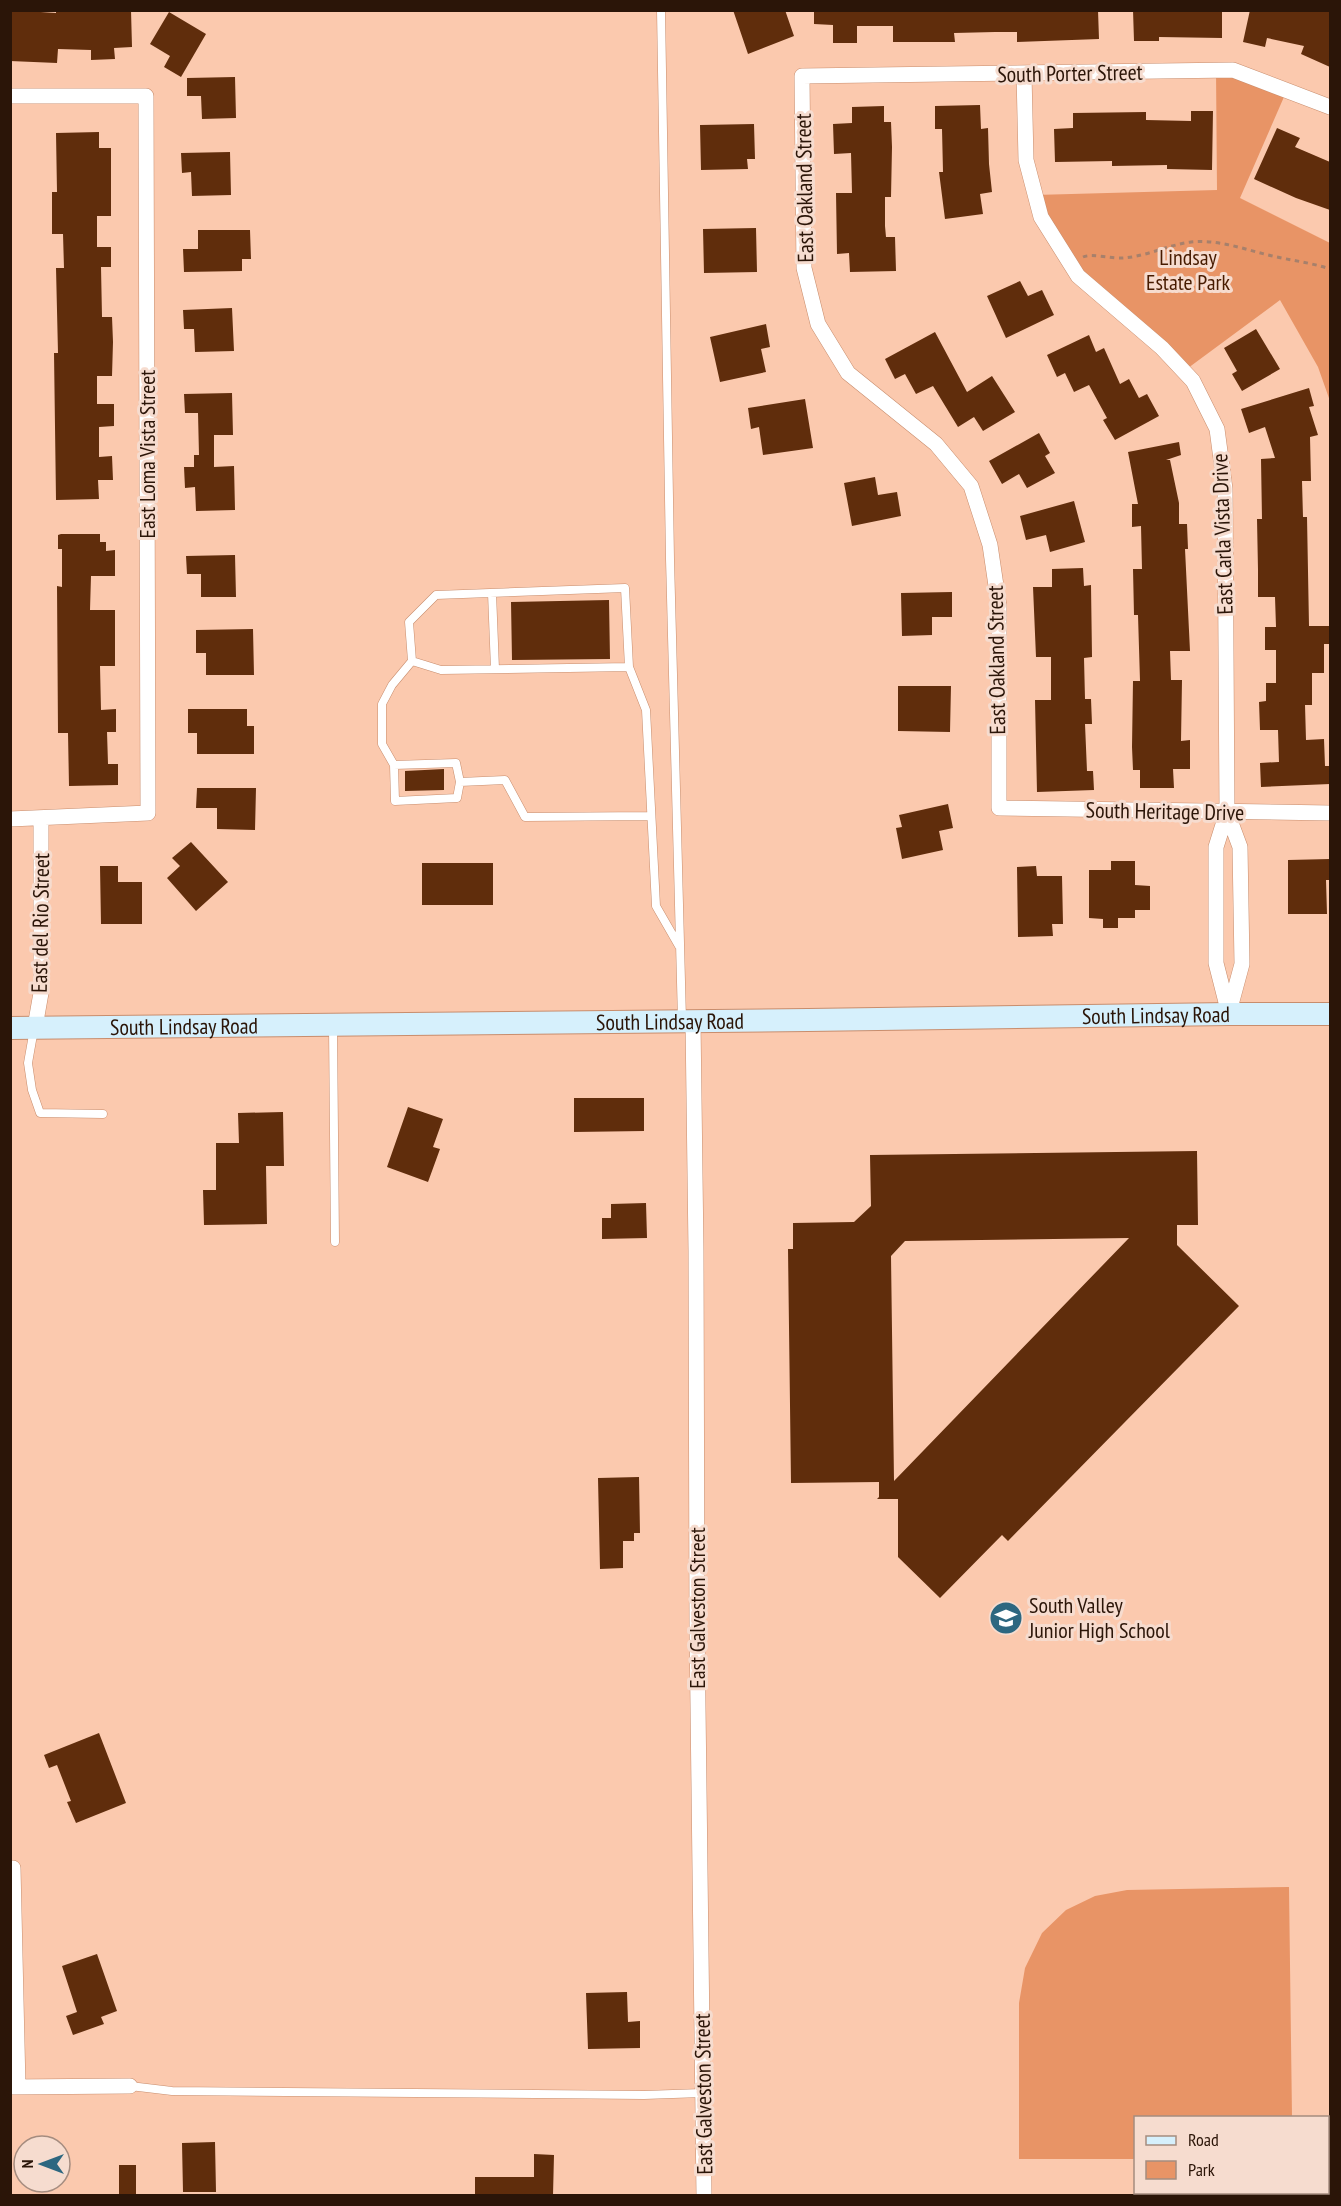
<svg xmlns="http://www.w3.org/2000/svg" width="1341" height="2206" font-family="'PT Sans Narrow',sans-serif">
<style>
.green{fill:#e89466}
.building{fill:#602d0c;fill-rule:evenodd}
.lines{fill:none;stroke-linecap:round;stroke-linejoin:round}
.lane-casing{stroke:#c88d6d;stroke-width:9}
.street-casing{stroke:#c88d6d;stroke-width:16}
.secondary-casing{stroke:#c88d6d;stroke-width:24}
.path{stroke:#a7806b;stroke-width:3;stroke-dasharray:4.5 4.5;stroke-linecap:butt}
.lane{stroke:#fff;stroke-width:8}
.street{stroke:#fff;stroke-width:15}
.secondary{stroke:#d6f0fc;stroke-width:22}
.labels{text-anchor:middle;stroke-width:6;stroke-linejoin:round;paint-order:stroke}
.street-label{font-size:22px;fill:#2b1508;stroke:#f6dccf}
.park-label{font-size:22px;fill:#471b00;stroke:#f6dccf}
.poi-label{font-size:22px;fill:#2b1508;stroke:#f6dccf;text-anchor:start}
</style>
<rect width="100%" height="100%" fill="#fbc9ae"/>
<path class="green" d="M 1216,70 L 1287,90 L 1240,198 L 1330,243 L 1330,401 L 1318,367 L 1280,300 L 1184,371 L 1078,276 L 1035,195 L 1217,190 Z
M 1289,1887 L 1292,2117 L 1136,2118 L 1135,2159 L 1019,2159 L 1019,2003 L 1025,1968 L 1042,1933 L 1066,1910 L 1095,1896 L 1127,1890 Z"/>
<path class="building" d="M 10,10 L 56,13 L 56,10 L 131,10 L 132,47 L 114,48 L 115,59 L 91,60 L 91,50 L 58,49 L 57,63 L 10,61 Z
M 733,10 L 785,10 L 794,36 L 748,54 Z
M 814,10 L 1098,10 L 1099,39 L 1017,42 L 1017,32 L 995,32 L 954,33 L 955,42 L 893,42 L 893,26 L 857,26 L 857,43 L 833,43 L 833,25 L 814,24 Z
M 1133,10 L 1222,10 L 1222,38 L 1159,37 L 1159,41 L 1134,41 Z
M 1250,10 L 1330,10 L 1330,67 L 1301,54 L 1304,46 L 1267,38 L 1265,47 L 1243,42 Z
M 169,12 L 206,34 L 181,77 L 164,67 L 170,56 L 150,44 Z
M 235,77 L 236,118 L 202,119 L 201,96 L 187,96 L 187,78 Z
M 980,105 L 981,129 L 988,128 L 989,164 L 992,192 L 980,194 L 983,214 L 945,219 L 939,172 L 943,172 L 942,129 L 935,129 L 935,106 Z
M 884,106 L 884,122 L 891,122 L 892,147 L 891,197 L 885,197 L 885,226 L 886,237 L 895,237 L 896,271 L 850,272 L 849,253 L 837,254 L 836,193 L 852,193 L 851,153 L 834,154 L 833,124 L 852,123 L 852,107 Z
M 1191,111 L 1213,111 L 1212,170 L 1167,169 L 1167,165 L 1112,166 L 1112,161 L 1055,162 L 1054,129 L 1073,128 L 1073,113 L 1146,112 L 1146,120 L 1191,121 Z
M 754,124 L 755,159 L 747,159 L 748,169 L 701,170 L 700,125 Z
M 1277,128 L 1300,138 L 1295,147 L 1330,162 L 1330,210 L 1296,198 L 1254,179 Z
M 99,132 L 99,148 L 111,148 L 111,216 L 97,216 L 97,247 L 111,247 L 111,267 L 101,267 L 102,317 L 112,317 L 113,342 L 112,376 L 97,376 L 97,404 L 114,404 L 114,426 L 99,427 L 99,457 L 112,456 L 113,480 L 98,480 L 99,499 L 56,500 L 54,353 L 58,353 L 56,268 L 64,268 L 63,234 L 52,234 L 52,192 L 57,192 L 56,133 Z
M 230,152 L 231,195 L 192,196 L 191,172 L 182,173 L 181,153 Z
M 756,228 L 757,272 L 704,273 L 703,229 Z
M 198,230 L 250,230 L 251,259 L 242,259 L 242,271 L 184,272 L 183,249 L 198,249 Z
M 1020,281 L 1028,296 L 1042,290 L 1054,315 L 1006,338 L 987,296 Z
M 232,308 L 234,351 L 195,352 L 194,329 L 184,329 L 183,310 Z
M 766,324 L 770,347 L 761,349 L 766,372 L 720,382 L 710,337 Z
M 1256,329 L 1280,369 L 1242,391 L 1232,374 L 1237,371 L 1224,348 Z
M 935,332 L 967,392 L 992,376 L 1015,412 L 983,431 L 974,417 L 958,427 L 933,386 L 916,394 L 905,374 L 895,379 L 885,359 Z
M 1089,335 L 1096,352 L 1104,348 L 1120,384 L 1129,379 L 1139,398 L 1147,394 L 1159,416 L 1115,440 L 1103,420 L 1107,418 L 1089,385 L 1074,392 L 1065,373 L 1057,377 L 1047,355 Z
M 1309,388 L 1314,406 L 1309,407 L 1318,435 L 1310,437 L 1311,481 L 1302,481 L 1303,517 L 1307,517 L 1309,626 L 1329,626 L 1330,644 L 1324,644 L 1324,673 L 1312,673 L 1312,705 L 1305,705 L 1306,740 L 1324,739 L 1325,766 L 1330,766 L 1330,784 L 1261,787 L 1260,763 L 1279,762 L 1278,730 L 1260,730 L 1259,702 L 1266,701 L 1266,683 L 1276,683 L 1276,650 L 1265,650 L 1265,627 L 1276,627 L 1275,597 L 1258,597 L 1258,570 L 1257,519 L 1262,519 L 1261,459 L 1275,458 L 1265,427 L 1249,433 L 1241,409 Z
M 232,393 L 233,435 L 214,435 L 214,467 L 234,466 L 235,510 L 196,511 L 195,487 L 185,488 L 184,467 L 194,467 L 194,455 L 199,455 L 198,413 L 185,413 L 184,394 Z
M 805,399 L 813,448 L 763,455 L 759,427 L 751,429 L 748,408 Z
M 1039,433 L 1050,453 L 1045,456 L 1055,473 L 1027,488 L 1019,474 L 1002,484 L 989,461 Z
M 1179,442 L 1181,455 L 1166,460 L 1170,460 L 1179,503 L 1179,524 L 1187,524 L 1188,549 L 1185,549 L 1190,651 L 1170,651 L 1171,680 L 1182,680 L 1181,741 L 1190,740 L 1190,769 L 1173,769 L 1174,788 L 1140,788 L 1140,770 L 1133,770 L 1132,747 L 1133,681 L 1140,681 L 1138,615 L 1134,615 L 1133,569 L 1142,569 L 1141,526 L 1132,527 L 1132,504 L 1138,504 L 1128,452 Z
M 875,477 L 878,495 L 897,492 L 901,516 L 852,526 L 844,483 Z
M 1074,501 L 1085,542 L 1050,552 L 1046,535 L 1026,540 L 1020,516 Z
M 61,534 L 100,534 L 100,542 L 106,542 L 106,551 L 115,550 L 115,576 L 91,576 L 90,610 L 115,610 L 115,666 L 100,666 L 101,710 L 116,709 L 116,732 L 107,732 L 108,764 L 118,764 L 118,785 L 69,786 L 68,733 L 58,733 L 57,586 L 62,587 L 62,549 L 58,549 L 58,535 Z
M 235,555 L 236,597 L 201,597 L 201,574 L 187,574 L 186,556 Z
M 1083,568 L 1084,586 L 1091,585 L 1092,657 L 1084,658 L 1085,699 L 1091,699 L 1092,724 L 1085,724 L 1087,771 L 1093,771 L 1094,790 L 1037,792 L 1035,700 L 1051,700 L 1051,657 L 1036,657 L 1033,587 L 1052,587 L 1052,569 Z
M 952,592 L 952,617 L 932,617 L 932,635 L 902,636 L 901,593 Z
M 609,600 L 610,659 L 512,660 L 511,602 Z
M 253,629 L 254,675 L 206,675 L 206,653 L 196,653 L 196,630 Z
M 898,686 L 951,686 L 950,732 L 898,731 Z
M 188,709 L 247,709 L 247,726 L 254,726 L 254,754 L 197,754 L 197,733 L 188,733 Z
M 444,769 L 444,790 L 405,791 L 405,771 Z
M 197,788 L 256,788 L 255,830 L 217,829 L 217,808 L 196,808 Z
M 948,804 L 953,828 L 939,831 L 943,850 L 902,859 L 896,828 L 902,827 L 899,815 Z
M 191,842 L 228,882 L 196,911 L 167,878 L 180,866 L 172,858 Z
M 1330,859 L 1330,880 L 1326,880 L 1327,914 L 1288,914 L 1288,860 Z
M 1111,861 L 1135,861 L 1135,885 L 1150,886 L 1150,910 L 1135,910 L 1135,918 L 1118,918 L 1118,928 L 1103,928 L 1103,919 L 1089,918 L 1089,870 L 1111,870 Z
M 422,863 L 493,863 L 493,905 L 422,905 Z
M 100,866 L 118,866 L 118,882 L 142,882 L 142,924 L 101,924 Z
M 1036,866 L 1037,876 L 1062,876 L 1063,924 L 1052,924 L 1053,936 L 1018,937 L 1017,867 Z
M 574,1098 L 644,1098 L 644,1131 L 574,1132 Z
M 408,1107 L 443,1119 L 433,1147 L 440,1149 L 428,1182 L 387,1167 Z
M 283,1112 L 284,1166 L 266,1166 L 267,1224 L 204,1225 L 203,1190 L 216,1190 L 216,1143 L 239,1143 L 238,1113 Z
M 1197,1151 L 1198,1225 L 1177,1225 L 1177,1245 L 1239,1306 L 1008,1541 L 1002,1535 L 940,1598 L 898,1557 L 898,1499 L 877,1499 L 879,1497 L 879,1482 L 791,1483 L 788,1249 L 793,1249 L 793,1223 L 854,1222 L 871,1206 L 870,1155 ZM 1129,1238 L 894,1481 L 891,1256 L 905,1241 Z
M 646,1203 L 647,1238 L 602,1239 L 602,1218 L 611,1218 L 611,1204 Z
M 639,1477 L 640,1533 L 634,1533 L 634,1541 L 623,1541 L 623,1568 L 600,1569 L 598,1478 Z
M 99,1733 L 126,1803 L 76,1823 L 67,1802 L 71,1801 L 57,1765 L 49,1768 L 44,1755 Z
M 97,1954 L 117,2011 L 101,2017 L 104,2024 L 73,2035 L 66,2016 L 77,2012 L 62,1966 Z
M 627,1992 L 628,2022 L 640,2021 L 640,2048 L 588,2049 L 586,1993 Z
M 215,2142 L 216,2192 L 183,2192 L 182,2143 Z
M 534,2154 L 554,2155 L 553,2195 L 475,2196 L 475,2177 L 534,2177 Z
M 119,2165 L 136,2165 L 136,2196 L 119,2196 Z"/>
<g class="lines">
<g class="lane-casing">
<path id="lane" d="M 661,10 L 670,559 L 682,1020
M 492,593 L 495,669
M 629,667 L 441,670 L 412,661 L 409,622 L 436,595 L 625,588 L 629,667 L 646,710 L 656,906 L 679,946
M 394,765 L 456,763 L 460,782 L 457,798 L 395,801 L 394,765 L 382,744 L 382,704 L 392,685 L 412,661
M 460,782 L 505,780 L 525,817 L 650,816
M 333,1026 L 335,1242
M 34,1029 L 28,1063 L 32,1090 L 40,1113 L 103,1114
M 130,2086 L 172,2091 L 644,2095 L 702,2093"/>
</g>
<g class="street-casing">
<path id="street" d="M 1024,74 L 1026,160 L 1041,217 L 1078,276 L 1162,348 L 1193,381 L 1217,429 L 1225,489 L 1227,812 L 1216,847 L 1216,963 L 1229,1014
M 10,96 L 146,96 L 148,813 L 10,819
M 1330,107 L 1233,70 L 802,76 L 804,268 L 818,324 L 848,373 L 936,444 L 971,486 L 990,545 L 999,606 L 999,808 L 1330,813
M 1227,812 L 1240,847 L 1242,964 L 1229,1012
M 693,1021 L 696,1251 L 697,1625 L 704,2196
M 35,1027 L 41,993 L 41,818
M 13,1868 L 18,2087
M 10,2087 L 130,2086"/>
</g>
<g class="secondary-casing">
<g id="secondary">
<path id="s1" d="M 10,1028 L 808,1020 L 1229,1014 L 1330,1014"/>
</g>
</g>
<path class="path" d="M 1083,257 C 1092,253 1112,259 1124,258 C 1147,256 1168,245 1191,242 C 1221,239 1248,251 1277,257 C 1295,261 1312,263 1330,269"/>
<use href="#lane" class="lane"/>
<use href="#street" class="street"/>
<use href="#secondary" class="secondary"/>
</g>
<defs>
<g id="school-disc" transform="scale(1.725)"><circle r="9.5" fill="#2d6780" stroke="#f6dccf"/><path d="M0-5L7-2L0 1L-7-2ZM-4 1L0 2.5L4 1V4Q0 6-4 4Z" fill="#fff"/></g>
</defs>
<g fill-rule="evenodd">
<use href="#school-disc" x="1006" y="1618"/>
</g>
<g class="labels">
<g class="street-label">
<text transform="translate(1070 73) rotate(-1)" y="8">South Porter Street</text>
<text transform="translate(804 188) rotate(-91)" y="8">East Oakland Street</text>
<text transform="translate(147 454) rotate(-90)" y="8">East Loma Vista Street</text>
<text transform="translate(1222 534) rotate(-92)" y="8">East Carla Vista Drive</text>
<text transform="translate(996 660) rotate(-91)" y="8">East Oakland Street</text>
<text transform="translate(1165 811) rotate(1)" y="8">South Heritage Drive</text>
<text transform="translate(40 923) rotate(-89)" y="8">East del Rio Street</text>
<text dy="8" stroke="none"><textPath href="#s1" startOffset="1146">South Lindsay Road</textPath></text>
<text dy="8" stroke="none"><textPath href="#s1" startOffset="660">South Lindsay Road</textPath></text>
<text dy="8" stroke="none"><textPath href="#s1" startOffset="174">South Lindsay Road</textPath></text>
<text transform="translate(697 1608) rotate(-90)" y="8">East Galveston Street</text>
<text transform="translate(703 2094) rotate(-91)" y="8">East Galveston Street</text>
</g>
<g class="park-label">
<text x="1188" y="265">Lindsay<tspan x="1188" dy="25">Estate Park</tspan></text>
</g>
<g class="poi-label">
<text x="1029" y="1613">South Valley<tspan x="1029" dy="25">Junior High School</tspan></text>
</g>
</g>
<rect width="1341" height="2206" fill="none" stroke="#2b1508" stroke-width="24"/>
<rect x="1134" y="2116" width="195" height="78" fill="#f6dccf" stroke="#a58c7f" stroke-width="1.5"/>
<rect x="1146" y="2136" width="30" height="9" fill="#d6f0fc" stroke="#a58c7f" stroke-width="1.5"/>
<text x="1188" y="2146" font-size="18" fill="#2b1508">Road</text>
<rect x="1146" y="2161" width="30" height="18" fill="#e89466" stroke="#a58c7f" stroke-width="1.5"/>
<text x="1188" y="2176" font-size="18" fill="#2b1508">Park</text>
<g transform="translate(42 2164) rotate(270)"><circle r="28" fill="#f6dccf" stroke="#a58c7f" stroke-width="1.5"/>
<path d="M0-4.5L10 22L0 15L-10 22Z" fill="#2d6780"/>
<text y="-9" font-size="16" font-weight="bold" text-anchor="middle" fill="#2b1508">N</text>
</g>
</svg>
